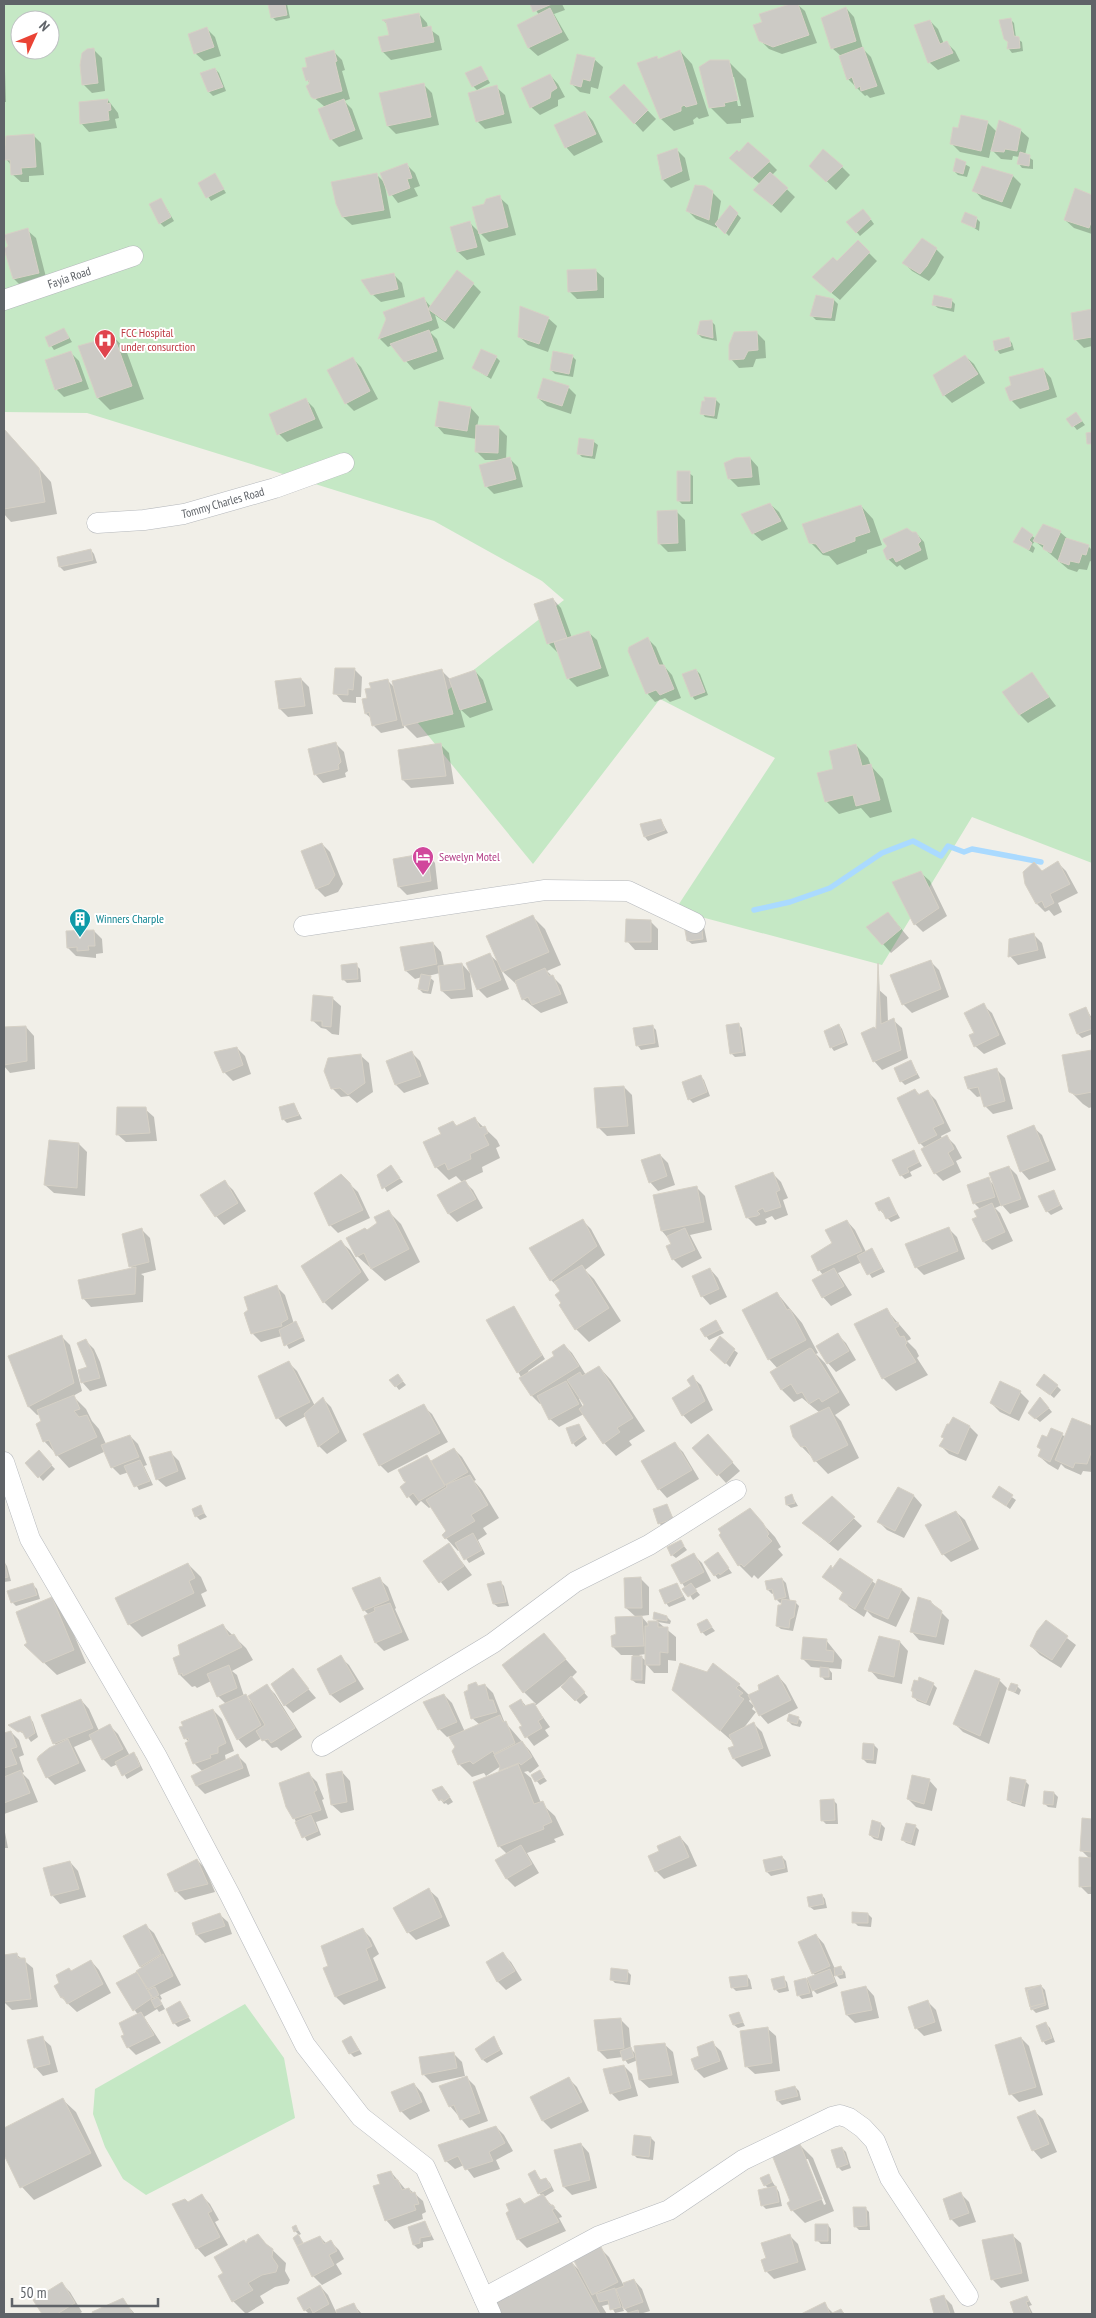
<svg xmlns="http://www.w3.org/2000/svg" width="1096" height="2318" font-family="'PT Sans Narrow',sans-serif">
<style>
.green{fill:#c5e8c5;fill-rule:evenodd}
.shadow{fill:#0003;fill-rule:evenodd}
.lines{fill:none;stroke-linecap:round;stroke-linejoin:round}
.stream{stroke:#aadaff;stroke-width:5.5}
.building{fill:#cccac5;stroke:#d6d1c6}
.minor-casing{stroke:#b5b8bc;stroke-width:21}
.minor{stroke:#fff;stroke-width:20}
.labels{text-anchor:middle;stroke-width:4;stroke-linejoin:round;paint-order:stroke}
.street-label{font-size:12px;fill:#5f6368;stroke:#fff}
.health-label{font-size:12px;fill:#be3a42;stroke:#fff;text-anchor:start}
.hotel-label{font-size:12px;fill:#b23c85;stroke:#fff;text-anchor:start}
.culture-label{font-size:12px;fill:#0d838f;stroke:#fff;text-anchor:start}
</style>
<rect width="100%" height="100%" fill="#f1efe8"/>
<path class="green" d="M 4,4 L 1092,4 L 1092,863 L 972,817 L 882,965 L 675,910 L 775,758 L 660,699 L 533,864 L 413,717 L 564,600 L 542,581 L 434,521 L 87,413 L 4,412 ZM 20,20 L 50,20 L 50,50 L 20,50 Z
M 245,2004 L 284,2058 L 295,2118 L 146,2195 L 123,2179 L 105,2147 L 93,2114 L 95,2089 Z"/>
<path class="shadow" d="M 269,4 L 287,4 L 290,18 L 276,21 L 272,17 Z
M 532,4 L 562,4 L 565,10 L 554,14 L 569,40 L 538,56 L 529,48 L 518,26 L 539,15 Z
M 794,4 L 797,4 L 805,11 L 817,43 L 782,54 L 769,49 L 760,40 L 764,22 L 761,14 Z
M 846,8 L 854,17 L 863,49 L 871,57 L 885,94 L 870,98 L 867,95 L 865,96 L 848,79 L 841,56 L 832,48 Z
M 419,14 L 427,23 L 428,28 L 439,36 L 442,50 L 391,60 L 383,52 L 390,36 L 388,25 L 384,21 Z
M 1010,19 L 1014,23 L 1016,38 L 1022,42 L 1023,51 L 1012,53 L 1009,49 Z
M 930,21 L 938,29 L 944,44 L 947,43 L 955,51 L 960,61 L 938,70 L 929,62 Z
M 207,29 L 215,37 L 221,56 L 204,61 L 195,53 Z
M 94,50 L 102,58 L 105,91 L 92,93 L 83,84 Z
M 680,51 L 692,64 L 709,116 L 699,119 L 697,117 L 693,120 L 694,124 L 674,131 L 661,119 Z
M 334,52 L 342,60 L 345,70 L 342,71 L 350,99 L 344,101 L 352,109 L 363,139 L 339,147 L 331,139 L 325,107 L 312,96 L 311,84 L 307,80 Z
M 594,59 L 603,67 L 598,89 L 591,87 L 590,94 L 580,92 L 571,83 Z
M 729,62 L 746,79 L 754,117 L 741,119 L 741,123 L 727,124 L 710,107 ZM 732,77 L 734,77 L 741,106 L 738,106 Z
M 481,67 L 490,83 L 477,90 L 473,86 Z
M 4,69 L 5,71 L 6,102 L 4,102 Z
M 215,69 L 219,73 L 226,91 L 213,96 L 209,92 L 202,74 Z
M 550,75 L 558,84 L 565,97 L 558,100 L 558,106 L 540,115 L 531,107 Z
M 424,85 L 432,93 L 439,125 L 396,134 L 388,126 Z
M 624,86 L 656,119 L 643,132 L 611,97 Z
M 496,87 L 505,95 L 512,123 L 485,129 L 477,121 Z
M 108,100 L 118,113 L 119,118 L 115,119 L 117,128 L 89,132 L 81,123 Z
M 585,112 L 593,121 L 603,142 L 574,156 L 566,147 Z
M 987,122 L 997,132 L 1020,130 L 1029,138 L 1025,155 L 1033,160 L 1033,169 L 1022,168 L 1019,164 L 1020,157 L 1013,156 L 1012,160 L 1001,159 L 991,149 L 989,158 L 960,152 L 951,143 Z
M 33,135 L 41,143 L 44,175 L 29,176 L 29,182 L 21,182 L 12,174 L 11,165 L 6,159 L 4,147 Z
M 677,150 L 685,158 L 690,180 L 671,188 L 663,180 L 659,155 Z
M 957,160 L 970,167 L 967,177 L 958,175 L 954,171 Z
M 769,162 L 777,170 L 772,175 L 795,197 L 781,213 L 762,196 L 760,184 L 739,166 Z
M 407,165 L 415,173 L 420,186 L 414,188 L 418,196 L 398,203 L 385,186 L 391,218 L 352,225 L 343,217 L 376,174 L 386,184 Z
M 811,166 L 842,167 L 850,175 L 836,190 Z
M 983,168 L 1013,176 L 1021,184 L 1011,209 L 982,199 L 974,190 Z
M 215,175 L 226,193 L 211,201 L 200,184 Z
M 1076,189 L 1092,197 L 1092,234 L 1074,228 L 1065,220 Z
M 712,192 L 721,201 L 717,224 L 730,207 L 741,218 L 729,236 L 717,224 L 717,228 L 696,219 L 688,211 Z
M 499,197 L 508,205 L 516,235 L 489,242 L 478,231 L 485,255 L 467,260 L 458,252 L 470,223 L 481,234 L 485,205 Z
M 161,199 L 174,221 L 164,227 L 160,223 Z
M 867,214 L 874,224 L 860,236 L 848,222 Z
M 976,218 L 980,222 L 979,231 L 963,221 Z
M 27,230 L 36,238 L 47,281 L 22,287 L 14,279 L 5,249 Z
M 858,242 L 877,261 L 840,300 L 822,285 L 837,262 Z
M 936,249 L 944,257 L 935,274 L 929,281 L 912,271 L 904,263 Z
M 595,270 L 604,278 L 604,298 L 577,299 L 569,291 Z
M 394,275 L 402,283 L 405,297 L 381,302 L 372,294 Z
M 473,284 L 481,292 L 454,329 L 435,315 L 439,328 L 430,332 L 437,339 L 444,359 L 414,370 L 392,345 L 388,347 L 380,339 L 387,319 L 424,299 L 431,307 Z
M 817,296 L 834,300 L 838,304 L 835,321 L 816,320 L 812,316 Z
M 951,300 L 955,304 L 954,312 L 938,308 L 934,305 Z
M 1092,310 L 1092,346 L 1084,348 L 1075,339 L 1072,314 Z
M 548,318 L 557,326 L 548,352 L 528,345 L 519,336 Z
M 711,321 L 715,325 L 717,341 L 702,338 L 698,334 Z
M 64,329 L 72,342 L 54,350 L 46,338 Z
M 756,332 L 765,341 L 766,358 L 756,359 L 753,367 L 739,368 L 731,359 Z
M 114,337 L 126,350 L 144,399 L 110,410 L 98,398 Z
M 1008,339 L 1012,343 L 1014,350 L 1000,354 L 997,350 Z
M 71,353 L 79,361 L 89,389 L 64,397 L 56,389 Z
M 572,356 L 576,360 L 573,377 L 555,374 L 551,370 Z
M 965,356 L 974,364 L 985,383 L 952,403 L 944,395 Z
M 496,357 L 500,361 L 491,379 L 473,368 Z
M 352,358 L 361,367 L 378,399 L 354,411 L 346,403 Z
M 1043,369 L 1051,378 L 1057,397 L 1020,409 L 1011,400 Z
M 568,387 L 576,395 L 571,414 L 547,406 L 538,398 Z
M 306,400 L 314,408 L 323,428 L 287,442 L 279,434 Z
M 716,400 L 720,404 L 717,419 L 705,417 L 702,413 Z
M 471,408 L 479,417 L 477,427 L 498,427 L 507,436 L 506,460 L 510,459 L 518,467 L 523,487 L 494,494 L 486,486 L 501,460 L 485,460 L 476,451 L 477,439 L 444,434 L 436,425 Z
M 1076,413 L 1085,425 L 1077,430 L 1068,419 Z
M 4,429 L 51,482 L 57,514 L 11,522 L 4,514 Z
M 580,439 L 594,442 L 598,445 L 595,459 L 582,457 L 578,453 Z
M 750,458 L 758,467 L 760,485 L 738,487 L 729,478 Z
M 689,473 L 693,476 L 693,504 L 682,504 L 679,501 Z
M 770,504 L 779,512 L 788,529 L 762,541 L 753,533 Z
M 861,506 L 873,519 L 882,545 L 867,550 L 867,553 L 837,565 L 829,556 L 823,555 L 810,542 Z
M 676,511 L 685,520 L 686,551 L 668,552 L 659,543 Z
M 1060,532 L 1069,540 L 1088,546 L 1092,550 L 1092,562 L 1090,561 L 1087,570 L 1079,569 L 1077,572 L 1068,569 L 1035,541 L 1032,545 L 1035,548 L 1033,553 L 1014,541 L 1032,536 L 1036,539 Z
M 916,533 L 924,542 L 928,559 L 905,570 L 900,565 L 897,567 L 888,559 L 911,534 Z
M 91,550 L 94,554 L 97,563 L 64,571 L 60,567 L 58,558 Z
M 553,599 L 561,608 L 572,638 L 588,632 L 597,640 L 609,676 L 577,687 L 568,678 L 559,651 L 557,652 L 549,644 L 535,605 Z
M 648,639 L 656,647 L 664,666 L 672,675 L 681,698 L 670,702 L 665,698 L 655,702 L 647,693 Z
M 354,669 L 362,677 L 361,697 L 356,697 L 356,703 L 343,702 L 335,693 Z
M 696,670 L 700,674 L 708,695 L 695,700 L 692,696 Z
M 442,671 L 451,680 L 475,671 L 483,680 L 493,710 L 470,718 L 460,709 L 465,727 L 417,738 L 404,725 L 404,728 L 381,733 L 373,725 L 372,719 L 366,714 L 363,700 L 368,699 L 372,689 L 387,680 L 395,688 Z
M 1032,674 L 1056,706 L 1028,723 L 1020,715 Z
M 301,679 L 309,687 L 313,714 L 288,717 L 280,709 Z
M 336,744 L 344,752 L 348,771 L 345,773 L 346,777 L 323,783 L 315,774 Z
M 441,745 L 449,753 L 454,784 L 411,788 L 403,780 Z
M 856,745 L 868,758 L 871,766 L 883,779 L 892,812 L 870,818 L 861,808 L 839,814 L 826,801 L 835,770 Z
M 661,820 L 668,833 L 648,841 L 645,837 L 641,825 Z
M 322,844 L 330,852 L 343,884 L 338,892 L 325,897 L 317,889 Z
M 427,854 L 435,863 L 438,889 L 407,895 L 399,887 Z
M 1058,863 L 1066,871 L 1078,893 L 1058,903 L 1062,912 L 1054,916 L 1049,910 L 1045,912 L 1037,904 L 1027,884 Z
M 921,873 L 930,881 L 947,916 L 923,932 L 915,924 Z
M 888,913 L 909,938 L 891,953 L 883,944 Z
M 533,917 L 545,929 L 561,965 L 547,971 L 561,985 L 568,1003 L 541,1013 L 523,999 L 517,984 L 516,984 L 501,970 L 509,989 L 487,998 L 478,989 L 490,955 L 500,964 Z
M 650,921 L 658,929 L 658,950 L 635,950 L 627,941 Z
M 700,923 L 704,927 L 707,942 L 692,944 L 688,941 Z
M 94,931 L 102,939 L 103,953 L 96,954 L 96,958 L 76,956 L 68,948 Z
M 1034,935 L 1042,943 L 1046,958 L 1018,965 L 1010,956 Z
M 433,943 L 441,952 L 444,966 L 462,964 L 470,973 L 473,997 L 451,999 L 442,991 L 440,973 L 428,976 L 434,981 L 431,994 L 423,993 L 419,989 L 422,977 L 415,979 L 406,971 Z
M 930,961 L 939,970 L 949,997 L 912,1013 L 903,1004 Z
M 356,965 L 360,969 L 361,982 L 347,983 L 343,979 Z
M 878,989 L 887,997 L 888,1022 L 893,1020 L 902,1028 L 908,1058 L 882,1070 L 874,1061 Z
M 332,998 L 341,1006 L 339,1035 L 332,1034 L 326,1029 L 321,1028 L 312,1020 Z
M 983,1005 L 992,1013 L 1006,1044 L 984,1054 L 975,1046 L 975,1034 Z
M 1086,1009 L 1092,1018 L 1092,1034 L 1082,1038 L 1078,1034 L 1071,1014 Z
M 738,1024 L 742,1028 L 746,1056 L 735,1057 L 732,1054 Z
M 839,1025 L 842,1029 L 848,1045 L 834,1051 L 831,1047 Z
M 652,1026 L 656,1030 L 659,1047 L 641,1050 L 638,1046 Z
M 26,1027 L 34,1036 L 35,1069 L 10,1073 L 4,1066 L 4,1028 Z
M 237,1048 L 245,1056 L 251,1074 L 233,1081 L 224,1072 Z
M 1092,1051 L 1092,1107 L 1089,1108 L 1083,1104 L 1070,1091 L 1063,1056 Z
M 412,1053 L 420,1061 L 429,1084 L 404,1093 L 396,1085 Z
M 360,1055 L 369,1063 L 373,1092 L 357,1103 L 349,1096 L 341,1097 L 332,1088 Z
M 911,1062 L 920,1078 L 905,1085 L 901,1081 Z
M 996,1069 L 1005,1078 L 1013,1109 L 993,1114 L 985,1106 L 982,1096 L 977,1097 L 969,1089 Z
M 700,1076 L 704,1080 L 710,1096 L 693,1103 L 689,1099 Z
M 624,1087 L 632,1095 L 635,1134 L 607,1136 L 599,1128 Z
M 915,1090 L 920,1095 L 927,1091 L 936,1100 L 951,1131 L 941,1136 L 942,1139 L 947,1137 L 955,1145 L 962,1158 L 956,1161 L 961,1172 L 943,1181 L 935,1173 L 925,1148 L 920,1143 Z
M 294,1104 L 302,1119 L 287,1123 L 283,1119 Z
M 145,1109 L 154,1117 L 157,1141 L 126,1142 L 117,1134 Z
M 475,1119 L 497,1140 L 500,1146 L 496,1148 L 500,1158 L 482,1167 L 483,1172 L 464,1181 L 473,1190 L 483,1208 L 457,1222 L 449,1214 L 463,1183 L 456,1176 L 449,1180 L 436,1167 L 443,1134 L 453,1122 L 458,1127 Z
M 1033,1127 L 1042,1135 L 1056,1170 L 1029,1180 L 1021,1171 Z
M 79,1144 L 87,1152 L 85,1196 L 54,1193 L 45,1185 Z
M 913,1152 L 922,1166 L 910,1172 L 912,1176 L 905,1179 L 901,1175 Z
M 660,1155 L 668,1163 L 675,1185 L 658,1191 L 650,1182 Z
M 1009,1167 L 1017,1175 L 1029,1207 L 1010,1214 L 1002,1205 L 995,1208 L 1000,1213 L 1013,1241 L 992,1250 L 984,1242 L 974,1220 L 978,1218 L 980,1209 L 974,1203 L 988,1179 L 994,1185 Z
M 394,1171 L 403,1182 L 387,1192 L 378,1176 Z
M 773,1174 L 781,1182 L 788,1198 L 783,1200 L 788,1215 L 775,1220 L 772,1216 L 765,1219 L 767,1222 L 765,1224 L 756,1226 L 747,1217 Z
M 341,1176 L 358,1192 L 370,1218 L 338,1233 L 330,1225 Z
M 224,1181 L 233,1190 L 246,1211 L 224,1225 L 216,1216 Z
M 697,1188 L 705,1196 L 712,1230 L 690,1235 L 702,1258 L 682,1268 L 673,1259 L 673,1244 L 662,1231 Z
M 1053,1191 L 1063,1209 L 1051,1215 L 1047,1211 Z
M 888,1198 L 900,1218 L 891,1222 L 880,1210 Z
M 388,1211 L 401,1224 L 420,1262 L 385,1281 L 357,1256 Z
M 583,1221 L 591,1229 L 605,1255 L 585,1270 L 594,1279 L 621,1321 L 589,1342 L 576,1329 L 559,1288 L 551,1280 Z
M 847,1221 L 855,1230 L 866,1252 L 872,1249 L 885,1272 L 872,1278 L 862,1262 L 838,1273 L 852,1295 L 831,1306 L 823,1297 L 823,1275 L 819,1270 Z
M 948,1228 L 957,1237 L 965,1259 L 924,1275 L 916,1267 Z
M 142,1230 L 150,1238 L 156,1270 L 141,1274 L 144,1276 L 143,1302 L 91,1307 L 83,1298 L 133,1269 L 130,1266 Z
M 341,1242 L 350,1250 L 369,1280 L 332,1310 L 324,1302 Z
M 710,1269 L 718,1278 L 727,1297 L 710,1305 L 702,1296 Z
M 276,1286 L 285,1295 L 294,1324 L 299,1327 L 305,1341 L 289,1349 L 282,1336 L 261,1342 L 253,1334 L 246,1314 Z
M 777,1293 L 802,1323 L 818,1353 L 816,1354 L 825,1363 L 850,1405 L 835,1415 L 841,1421 L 859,1458 L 828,1474 L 802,1447 L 820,1413 L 802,1398 L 794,1402 L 782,1390 L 772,1373 L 778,1369 L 769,1359 Z
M 514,1308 L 545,1359 L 528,1371 L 529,1373 L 556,1356 L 564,1345 L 572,1353 L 586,1375 L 599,1367 L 611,1380 L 645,1431 L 629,1441 L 632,1445 L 616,1456 L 604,1443 L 584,1414 L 559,1427 L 550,1419 L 542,1403 L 540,1404 L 532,1396 L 488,1320 ZM 581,1398 L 585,1406 L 583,1407 L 579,1399 Z
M 887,1310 L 910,1337 L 911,1339 L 907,1341 L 916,1350 L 919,1356 L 917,1358 L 928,1375 L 896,1391 L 883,1378 Z
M 716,1322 L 724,1333 L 709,1340 L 706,1336 Z
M 837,1334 L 846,1343 L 856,1360 L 836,1372 L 828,1363 Z
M 62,1337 L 70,1345 L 82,1391 L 73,1396 L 86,1409 L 92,1421 L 99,1429 L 106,1444 L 130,1436 L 138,1444 L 147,1465 L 144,1466 L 153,1485 L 139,1490 L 129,1472 L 120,1475 L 112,1467 L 106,1451 L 69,1468 L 44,1441 L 40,1414 L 37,1415 L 29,1407 L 9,1356 Z
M 86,1341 L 94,1349 L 100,1362 L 107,1386 L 90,1391 L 82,1382 L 88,1368 Z
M 712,1350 L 734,1350 L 738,1353 L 730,1367 Z
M 289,1363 L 297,1371 L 315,1406 L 323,1399 L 331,1407 L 347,1441 L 327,1454 L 319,1446 L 306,1416 L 286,1427 L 278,1418 L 260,1376 Z
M 692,1377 L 701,1385 L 713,1410 L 691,1424 L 683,1415 L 692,1386 Z
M 401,1379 L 406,1385 L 399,1390 L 396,1386 Z
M 1001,1383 L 1020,1392 L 1029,1401 L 1019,1421 L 1000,1412 L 991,1403 Z
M 1057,1386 L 1061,1390 L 1054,1398 L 1042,1388 Z
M 1044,1402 L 1052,1412 L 1040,1422 L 1033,1416 Z
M 423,1406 L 432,1414 L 448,1442 L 388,1473 L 380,1465 Z
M 1073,1420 L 1092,1427 L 1092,1472 L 1083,1471 L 1081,1475 L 1065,1468 L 1061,1464 L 1058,1470 L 1048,1464 L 1039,1456 L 1042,1451 L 1038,1447 L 1047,1438 L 1051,1429 L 1066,1437 Z
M 579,1426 L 587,1439 L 576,1447 L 573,1443 Z
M 970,1427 L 978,1435 L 966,1461 L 949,1454 L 941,1446 L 944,1439 L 942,1437 Z
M 674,1443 L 683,1452 L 699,1479 L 667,1498 L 659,1489 Z
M 716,1444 L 740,1471 L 726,1483 L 694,1448 Z
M 454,1449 L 462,1457 L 476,1480 L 474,1481 L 482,1490 L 499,1518 L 483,1528 L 487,1534 L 478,1540 L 485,1554 L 469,1563 L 460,1550 L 458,1551 L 446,1538 L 447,1532 L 432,1506 L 429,1508 L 421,1501 L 416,1506 L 402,1488 L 427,1457 L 432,1462 Z
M 39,1452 L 55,1469 L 43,1481 L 27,1463 Z
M 171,1453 L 179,1461 L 186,1479 L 166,1487 L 157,1479 Z
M 899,1488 L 914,1496 L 922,1505 L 904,1538 L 887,1530 L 879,1522 Z
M 999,1488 L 1016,1500 L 1010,1509 L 994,1497 Z
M 792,1496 L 798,1506 L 791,1508 L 787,1505 Z
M 832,1498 L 862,1526 L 838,1551 L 803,1523 Z
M 666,1505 L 676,1523 L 663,1527 L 659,1523 Z
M 200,1507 L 207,1517 L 200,1520 L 196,1516 Z
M 750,1510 L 775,1537 L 781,1547 L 778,1549 L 783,1555 L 758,1579 L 754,1575 L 752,1578 L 739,1565 L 720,1536 Z
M 956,1512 L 965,1520 L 979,1549 L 951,1562 L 943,1554 Z
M 680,1541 L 687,1550 L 676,1558 L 672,1555 Z
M 449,1545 L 472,1575 L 448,1591 L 425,1562 Z
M 693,1554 L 702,1563 L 711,1581 L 695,1589 L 700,1595 L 693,1600 L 682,1583 Z
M 721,1558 L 732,1573 L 718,1579 L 715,1575 Z
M 4,1562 L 7,1566 L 11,1581 L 4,1582 Z
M 188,1564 L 201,1577 L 207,1591 L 201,1594 L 206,1606 L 142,1637 L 129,1624 Z
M 831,1567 L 872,1581 L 877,1585 L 879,1581 L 902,1590 L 910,1598 L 896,1627 L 873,1617 L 867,1611 L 864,1617 L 849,1607 L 841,1598 L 844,1594 L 824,1576 Z
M 640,1578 L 649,1587 L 649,1615 L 641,1616 L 649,1625 L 658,1622 L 676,1637 L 676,1661 L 668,1660 L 668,1673 L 654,1673 L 646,1664 L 645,1684 L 636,1683 L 632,1680 L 633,1655 L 621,1655 L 613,1647 L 636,1617 L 626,1608 ZM 646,1654 L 646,1661 L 639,1655 Z
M 379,1579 L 388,1587 L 396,1608 L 395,1609 L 409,1640 L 384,1651 L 376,1643 L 366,1617 L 369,1615 L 364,1610 Z
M 782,1579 L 786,1583 L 790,1601 L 795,1602 L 799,1606 L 793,1631 L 781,1629 L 777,1626 L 782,1602 L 780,1603 L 776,1599 L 774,1593 L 772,1594 L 768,1590 Z
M 500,1582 L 504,1586 L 509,1606 L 498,1607 L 494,1604 Z
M 677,1584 L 686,1600 L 669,1607 L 666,1603 Z
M 33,1585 L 37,1589 L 40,1599 L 16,1606 L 12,1602 Z
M 52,1598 L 64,1611 L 86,1663 L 57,1675 L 38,1657 Z
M 931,1602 L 949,1620 L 944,1645 L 919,1640 L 911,1631 L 914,1611 Z
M 667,1617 L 671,1621 L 670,1624 L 658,1622 L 654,1618 Z
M 707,1621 L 715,1631 L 706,1636 L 702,1632 Z
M 1046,1622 L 1076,1645 L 1061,1668 L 1040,1655 L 1031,1646 Z
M 223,1626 L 246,1648 L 253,1660 L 232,1671 L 237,1675 L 244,1696 L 252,1702 L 267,1686 L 275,1694 L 302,1737 L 281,1751 L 277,1747 L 272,1748 L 262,1738 L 246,1748 L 238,1739 L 221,1706 L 226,1704 L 218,1696 L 211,1681 L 197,1688 L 195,1686 L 192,1687 L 180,1675 L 175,1659 Z
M 544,1635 L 577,1672 L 571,1678 L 588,1697 L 580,1704 L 563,1687 L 567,1681 L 535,1706 L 550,1727 L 545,1730 L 549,1736 L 534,1746 L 520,1728 L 523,1726 L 521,1700 L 527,1707 L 536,1704 L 524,1692 Z
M 880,1637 L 900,1642 L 908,1651 L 902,1684 L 878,1679 L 870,1670 Z
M 826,1640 L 842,1660 L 841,1669 L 828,1668 L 832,1673 L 832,1680 L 825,1680 L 822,1677 L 822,1668 L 811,1667 L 803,1659 Z
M 340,1657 L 349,1665 L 364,1689 L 340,1703 L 331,1695 L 318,1669 Z
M 292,1670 L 316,1698 L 293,1713 L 285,1705 Z
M 778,1676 L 786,1685 L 798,1708 L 768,1724 L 760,1715 L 751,1698 L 749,1701 L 754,1706 L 752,1709 L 756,1712 L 743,1729 L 754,1724 L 762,1732 L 771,1756 L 742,1767 L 734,1759 L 730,1749 L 735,1746 L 733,1742 L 673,1689 L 739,1685 L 750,1696 L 760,1691 Z
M 999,1680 L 1007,1688 L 989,1744 L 963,1732 L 955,1724 Z
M 476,1684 L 479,1687 L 485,1685 L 493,1693 L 504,1721 L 530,1751 L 539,1766 L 530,1773 L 528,1771 L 524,1772 L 531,1778 L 541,1803 L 555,1816 L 564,1835 L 554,1839 L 556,1842 L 527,1853 L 539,1873 L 515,1887 L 507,1879 L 496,1861 L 507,1854 L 499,1846 L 509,1768 L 501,1766 L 486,1776 L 484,1773 L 472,1777 L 459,1764 L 457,1748 L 450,1736 L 447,1737 L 439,1729 L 444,1695 L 452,1703 L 465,1732 L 480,1725 L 472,1718 Z
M 933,1684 L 937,1688 L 930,1706 L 917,1701 L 914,1697 L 912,1691 Z
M 1017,1686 L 1021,1690 L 1019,1695 L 1009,1690 Z
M 81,1700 L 89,1709 L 99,1731 L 110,1726 L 118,1734 L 130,1756 L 134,1754 L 137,1757 L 143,1770 L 127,1779 L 118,1764 L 111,1767 L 103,1759 L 92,1739 L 74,1747 L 86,1771 L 55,1785 L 47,1777 L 57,1746 L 54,1743 Z
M 213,1710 L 222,1719 L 234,1751 L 225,1755 L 226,1761 L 238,1756 L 246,1764 L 250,1776 L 205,1794 L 197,1786 L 193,1777 L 203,1772 L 194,1763 L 189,1742 L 185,1738 Z
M 30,1718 L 33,1722 L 38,1737 L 31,1742 L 26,1735 L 13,1728 Z
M 798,1718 L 802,1722 L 800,1727 L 792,1725 L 788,1721 Z
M 11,1732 L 19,1740 L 24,1755 L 19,1757 L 24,1772 L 22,1773 L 29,1780 L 38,1802 L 4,1814 L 4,1734 Z
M 864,1744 L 874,1745 L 878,1749 L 876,1764 L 867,1763 L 863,1759 Z
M 342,1772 L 350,1781 L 354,1810 L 341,1813 L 332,1805 Z
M 540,1772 L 547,1781 L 540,1785 L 532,1775 Z
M 309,1774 L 317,1782 L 324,1799 L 322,1800 L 328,1818 L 316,1822 L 321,1835 L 307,1841 L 294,1818 Z
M 929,1780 L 937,1789 L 932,1811 L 916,1807 L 908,1799 Z
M 1025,1781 L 1029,1785 L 1025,1807 L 1012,1803 L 1008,1800 Z
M 434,1791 L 446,1791 L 453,1802 L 448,1805 L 446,1803 L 444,1804 Z
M 1054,1793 L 1058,1797 L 1056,1808 L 1048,1807 L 1044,1803 Z
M 833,1800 L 837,1804 L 838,1824 L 826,1824 L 823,1821 Z
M 1083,1819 L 1092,1820 L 1092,1894 L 1088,1894 L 1080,1886 L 1090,1859 L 1081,1850 Z
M 881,1824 L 885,1828 L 882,1841 L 874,1839 L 870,1835 Z
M 915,1826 L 919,1830 L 915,1846 L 906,1843 L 903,1840 Z
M 4,1827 L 8,1848 L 4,1848 Z
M 680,1837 L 688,1846 L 697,1866 L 664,1879 L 656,1871 L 661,1852 Z
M 782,1857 L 786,1861 L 788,1872 L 771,1876 L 767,1872 Z
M 197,1860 L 205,1868 L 215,1892 L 185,1900 L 176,1891 Z
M 70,1862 L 78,1871 L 86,1897 L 60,1904 L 52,1895 Z
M 429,1890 L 438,1898 L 450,1926 L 416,1940 L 408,1932 Z
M 822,1895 L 825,1899 L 827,1908 L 814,1910 L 810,1907 Z
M 219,1914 L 228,1922 L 232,1934 L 205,1943 L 197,1935 Z
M 868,1914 L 872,1918 L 871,1927 L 858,1926 L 854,1922 Z
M 145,1925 L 154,1933 L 181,1985 L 160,1995 L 162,1999 L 160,2000 L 165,2009 L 159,2012 L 157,2009 L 144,2017 L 161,2043 L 136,2055 L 128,2047 L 126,2035 L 138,2015 L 117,1983 L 142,1969 L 125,1937 Z
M 363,1930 L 371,1938 L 379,1954 L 373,1958 L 386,1988 L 344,2005 L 336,1997 L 329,1966 Z
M 816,1935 L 824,1944 L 835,1969 L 841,1968 L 845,1972 L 846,1978 L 840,1979 L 836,1975 L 834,1976 L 838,1986 L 817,1994 L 811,1988 L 813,1997 L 802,1999 L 799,1996 L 806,1979 L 816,1976 L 813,1973 Z
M 16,1954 L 33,1968 L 38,2007 L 12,2010 L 4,2002 L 4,1956 Z
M 503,1954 L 511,1962 L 522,1980 L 506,1990 L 498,1982 L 488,1962 Z
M 91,1961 L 99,1970 L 111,1993 L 77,2012 L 62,1998 L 56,1986 L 72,1972 Z
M 627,1971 L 631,1975 L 630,1985 L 615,1983 L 611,1979 Z
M 747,1976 L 750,1980 L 752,1989 L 736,1991 L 732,1987 Z
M 783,1978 L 787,1982 L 789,1991 L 779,1993 L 775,1989 Z
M 1041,1986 L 1045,1990 L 1049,2009 L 1036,2013 L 1032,2009 Z
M 866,1987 L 874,1996 L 879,2018 L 855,2023 L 847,2015 Z
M 928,2002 L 936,2010 L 942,2031 L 924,2036 L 916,2028 Z
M 179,2003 L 191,2021 L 178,2027 L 174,2023 Z
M 739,2014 L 745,2026 L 738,2028 L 734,2025 Z
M 621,2020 L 629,2028 L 631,2049 L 637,2055 L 664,2044 L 673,2052 L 679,2083 L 649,2088 L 640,2080 L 638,2060 L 628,2064 L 623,2057 L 607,2059 L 599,2051 Z
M 1046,2024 L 1050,2028 L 1055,2042 L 1046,2045 L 1043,2041 Z
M 767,2028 L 776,2036 L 780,2071 L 755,2074 L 746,2066 Z
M 351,2037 L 362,2054 L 354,2057 L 350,2053 Z
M 42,2038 L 51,2046 L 58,2072 L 43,2076 L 35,2067 Z
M 494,2038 L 503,2054 L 487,2063 L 483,2060 Z
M 1021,2038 L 1029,2046 L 1043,2095 L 1019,2102 L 1011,2094 Z
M 712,2043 L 721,2051 L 728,2069 L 704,2078 L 696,2070 L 700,2057 Z
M 454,2054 L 462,2062 L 465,2076 L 432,2083 L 424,2075 Z
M 624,2066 L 632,2074 L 638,2096 L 619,2101 L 611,2093 Z
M 467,2078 L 475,2086 L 488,2121 L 469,2128 L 450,2106 Z
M 569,2079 L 577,2087 L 589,2111 L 551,2129 L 543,2121 L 531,2097 Z
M 414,2084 L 422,2093 L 430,2111 L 410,2120 L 401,2111 L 393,2092 Z
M 795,2087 L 799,2091 L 801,2100 L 782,2105 L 778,2101 L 776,2092 Z
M 63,2100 L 76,2112 L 102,2166 L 34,2200 L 22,2187 L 4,2152 L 4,2129 Z
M 1034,2111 L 1043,2119 L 1057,2152 L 1041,2159 L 1033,2150 Z
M 496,2127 L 504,2135 L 513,2151 L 496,2160 L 500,2169 L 474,2178 L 464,2165 L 455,2169 L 446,2161 Z
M 651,2138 L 655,2142 L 653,2160 L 637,2158 L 634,2155 Z
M 581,2144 L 589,2153 L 597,2188 L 572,2195 L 564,2187 Z
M 800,2145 L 813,2158 L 834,2211 L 805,2223 L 792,2210 ZM 805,2159 L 808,2159 L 826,2204 L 824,2205 Z
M 842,2148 L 846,2152 L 851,2168 L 842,2171 L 838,2167 Z
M 391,2172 L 406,2190 L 409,2189 L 414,2193 L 423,2201 L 426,2212 L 422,2214 L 423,2219 L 394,2229 L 386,2220 L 381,2184 Z
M 535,2172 L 542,2181 L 546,2179 L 550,2183 L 554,2191 L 544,2197 L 561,2215 L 562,2217 L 559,2218 L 566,2231 L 527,2248 L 518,2239 L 508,2214 L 520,2199 L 525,2204 L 542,2196 L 539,2193 Z
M 768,2175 L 779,2192 L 782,2206 L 766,2209 L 762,2205 L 769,2189 L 765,2185 Z
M 961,2194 L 969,2202 L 976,2222 L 959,2227 L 951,2219 Z
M 202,2196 L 210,2204 L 219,2220 L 215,2222 L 228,2245 L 205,2257 L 197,2248 L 188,2204 Z
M 865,2208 L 869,2212 L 870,2230 L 859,2230 L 855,2226 Z
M 425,2222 L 434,2240 L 423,2242 L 423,2247 L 418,2249 L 414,2245 L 409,2228 Z
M 828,2225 L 831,2229 L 831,2244 L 821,2244 L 817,2240 Z
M 295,2227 L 299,2231 L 301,2234 L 299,2235 L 295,2231 L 293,2228 Z
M 1012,2235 L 1021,2243 L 1029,2281 L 1001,2288 L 992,2279 Z
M 258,2236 L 286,2263 L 285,2271 L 290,2280 L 288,2284 L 275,2287 L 260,2296 L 264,2303 L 246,2314 L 233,2301 L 247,2244 Z
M 298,2236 L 304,2244 L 320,2237 L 327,2244 L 331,2242 L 339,2250 L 344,2259 L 336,2264 L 342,2274 L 322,2285 L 313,2276 L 294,2238 Z
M 790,2236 L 798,2244 L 806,2270 L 774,2279 L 766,2271 L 767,2259 Z
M 600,2248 L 609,2257 L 623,2284 L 634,2280 L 642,2289 L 650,2311 L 640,2314 L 629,2314 L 622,2306 L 624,2311 L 615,2313 L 610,2304 L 602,2306 L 607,2314 L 498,2314 L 568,2259 L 579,2270 Z
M 62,2284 L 70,2292 L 82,2312 L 79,2314 L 43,2314 L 34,2300 Z
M 320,2286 L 328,2295 L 336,2312 L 353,2304 L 362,2314 L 339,2314 L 338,2312 L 334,2314 L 309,2314 L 305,2310 Z
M 944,2297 L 952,2305 L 955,2314 L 935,2314 L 931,2300 Z
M 1027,2297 L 1032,2305 L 1029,2306 L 1033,2314 L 1015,2314 L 1011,2303 Z
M 122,2299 L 135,2314 L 94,2314 L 93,2313 Z
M 824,2304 L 833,2313 L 841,2310 L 845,2314 L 803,2314 Z"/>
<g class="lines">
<path class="stream" d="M 754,910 L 790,902 L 830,888 L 882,853 L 913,841 L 941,856 L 948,846 L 964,852 L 972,849 L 1041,862"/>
</g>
<path class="building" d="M 268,4 L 285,4 L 287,15 L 271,18 Z
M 530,4 L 552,4 L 533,12 Z
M 790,4 L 798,4 L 809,35 L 773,47 L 759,41 L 753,25 L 762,22 L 759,14 Z
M 846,7 L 856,41 L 831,49 L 821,18 Z
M 550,8 L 562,32 L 528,48 L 517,25 Z
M 419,13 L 422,28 L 431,26 L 434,42 L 382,52 L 378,37 L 389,35 L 386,22 L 382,20 Z
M 1011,18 L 1014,36 L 1019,37 L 1020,48 L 1007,49 L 1008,42 L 1004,39 L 999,20 Z
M 930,20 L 940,44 L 947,41 L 953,53 L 928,63 L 914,25 Z
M 207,27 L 214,47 L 194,54 L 188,34 Z
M 863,47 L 877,86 L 861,91 L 860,86 L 856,89 L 852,77 L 847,80 L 839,56 Z
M 94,48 L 98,83 L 82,85 L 80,65 L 82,53 L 87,49 Z
M 334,50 L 337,61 L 335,62 L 342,91 L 314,99 L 311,97 L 306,86 L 309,84 L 309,80 L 306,81 L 302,68 L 307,67 L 305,58 Z
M 680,50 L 697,104 L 686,107 L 684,105 L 681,107 L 681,111 L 660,119 L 637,63 L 657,56 L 658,59 Z
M 577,54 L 595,58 L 590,81 L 583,79 L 581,87 L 570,84 Z
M 710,60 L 729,60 L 738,100 L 724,103 L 725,106 L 709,108 L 699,67 Z
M 481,66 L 488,79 L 472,87 L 465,73 Z
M 215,68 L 223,87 L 208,92 L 200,73 Z
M 550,74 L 557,88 L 551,92 L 550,98 L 530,108 L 521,88 Z
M 424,83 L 431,117 L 387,126 L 379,93 Z
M 624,84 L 648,110 L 634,124 L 609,97 Z
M 497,85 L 504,114 L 476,122 L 468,93 Z
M 108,99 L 107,104 L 110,103 L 111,110 L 108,111 L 109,120 L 80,124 L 79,102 Z
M 344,99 L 355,130 L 330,140 L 318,109 Z
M 585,111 L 596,134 L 565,148 L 554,125 Z
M 961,115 L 988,121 L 981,151 L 950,144 L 953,127 L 958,128 Z
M 999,120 L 1021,129 L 1017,151 L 1005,149 L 1004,152 L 991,151 Z
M 34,134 L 36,167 L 21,168 L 22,174 L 11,175 L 10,160 L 4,160 L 6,136 Z
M 748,142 L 770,161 L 752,178 L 729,158 L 737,150 L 739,152 Z
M 677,148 L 682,171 L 662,180 L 657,155 Z
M 823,149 L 843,166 L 826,182 L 809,166 Z
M 1020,152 L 1030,155 L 1029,166 L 1017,164 Z
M 956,158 L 966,162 L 963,174 L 953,171 Z
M 407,163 L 412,178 L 407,179 L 410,188 L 389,196 L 380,173 Z
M 982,166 L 1013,175 L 1002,202 L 972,191 Z
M 770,172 L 788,188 L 772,205 L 753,190 Z
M 215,173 L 224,189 L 206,198 L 198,183 Z
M 377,173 L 384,210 L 342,217 L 336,204 L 331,182 Z
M 695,185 L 705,186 L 713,191 L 709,220 L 686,211 Z
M 1075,188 L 1092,195 L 1092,220 L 1089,228 L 1064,220 Z
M 500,195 L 508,227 L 479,234 L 472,207 L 484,204 L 486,199 Z
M 161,198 L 171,217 L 159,224 L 149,204 Z
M 730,205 L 738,213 L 725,234 L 715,224 Z
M 863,209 L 871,219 L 856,233 L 846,222 Z
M 965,212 L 977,217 L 975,228 L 961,222 Z
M 470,221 L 477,247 L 457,252 L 450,227 Z
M 28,228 L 39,273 L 13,279 L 4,249 L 8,246 L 4,235 Z
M 922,238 L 937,248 L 927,266 L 920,274 L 902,263 Z
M 858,240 L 870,252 L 831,293 L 812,277 L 833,257 L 837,261 Z
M 596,269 L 597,290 L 568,292 L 567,270 Z
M 457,270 L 474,283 L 445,321 L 428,309 Z
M 394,273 L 398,289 L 371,295 L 361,280 Z
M 816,295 L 834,299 L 831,318 L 810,316 Z
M 934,295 L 952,299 L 951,308 L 932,305 Z
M 424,297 L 432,320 L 378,339 L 386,319 L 383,312 Z
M 520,306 L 549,317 L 539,344 L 518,337 Z
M 1092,309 L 1092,337 L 1074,340 L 1071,313 Z
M 712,320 L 713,338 L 697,334 L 700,321 Z
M 64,328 L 69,338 L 49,347 L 45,337 Z
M 429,330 L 437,351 L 404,362 L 390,344 Z
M 757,331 L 758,350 L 748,351 L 744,359 L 729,360 L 729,345 L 734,332 Z
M 114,336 L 132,386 L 97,398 L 78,346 Z
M 1009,337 L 1011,346 L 995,351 L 993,341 Z
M 481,349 L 497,356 L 487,376 L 472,368 Z
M 71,351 L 82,381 L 55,390 L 45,360 Z
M 553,351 L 573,355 L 569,374 L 550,370 Z
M 965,355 L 978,374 L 943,396 L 933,375 Z
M 353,357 L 370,391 L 345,404 L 327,370 Z
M 1043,368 L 1049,389 L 1010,401 L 1005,388 L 1011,385 L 1009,377 Z
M 543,378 L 569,386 L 562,406 L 537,398 Z
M 704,397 L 716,398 L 714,416 L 700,414 L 702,401 L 705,401 Z
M 306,398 L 315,419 L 277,435 L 269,414 Z
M 439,401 L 471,407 L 467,431 L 435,426 Z
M 1076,412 L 1082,421 L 1072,427 L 1066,419 Z
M 476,425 L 499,426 L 498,453 L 475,452 Z
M 4,429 L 39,468 L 45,502 L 4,509 Z
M 1092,432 L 1092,444 L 1087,444 L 1086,433 Z
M 579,438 L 594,440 L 592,456 L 577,454 Z
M 510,457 L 516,479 L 485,487 L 479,465 Z
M 750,457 L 752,477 L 728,479 L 724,463 L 735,458 Z
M 677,471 L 690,471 L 690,501 L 677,501 Z
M 770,503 L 781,521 L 752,534 L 741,514 Z
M 861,505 L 870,532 L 855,537 L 855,541 L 823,553 L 816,544 L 809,543 L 802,524 Z
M 677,510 L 678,543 L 658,544 L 657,511 Z
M 1043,524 L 1061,531 L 1051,553 L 1043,549 L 1044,545 L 1033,541 Z
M 1022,527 L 1033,535 L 1029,540 L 1032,543 L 1029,550 L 1013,542 Z
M 907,528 L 912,532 L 916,532 L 921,541 L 918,544 L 921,550 L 896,562 L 893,557 L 887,560 L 883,550 L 887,546 L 883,541 L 883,539 Z
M 1066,538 L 1089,545 L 1086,555 L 1082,554 L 1079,563 L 1070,561 L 1069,565 L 1058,561 Z
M 91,549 L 93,560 L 59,567 L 57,557 Z
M 553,598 L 567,638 L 547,644 L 534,604 Z
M 589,631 L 601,668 L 567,679 L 554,642 Z
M 648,637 L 659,665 L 664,665 L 674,689 L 660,695 L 656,690 L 646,694 L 628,651 L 629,647 Z
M 335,668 L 355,668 L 353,690 L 348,689 L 348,695 L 333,694 Z
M 442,669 L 453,714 L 403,726 L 392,681 Z
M 696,669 L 705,692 L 691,697 L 682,674 Z
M 475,670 L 486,702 L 460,710 L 449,679 Z
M 1032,672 L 1049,697 L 1019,715 L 1002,692 Z
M 301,678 L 305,706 L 279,709 L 275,681 Z
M 388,679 L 397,720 L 372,726 L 369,712 L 365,714 L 362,699 L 367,698 L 365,689 L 371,688 L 369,683 Z
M 336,742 L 341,762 L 338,765 L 339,769 L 314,775 L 308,749 Z
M 441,743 L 446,776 L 402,780 L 398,750 Z
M 856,744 L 862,766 L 871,764 L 880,800 L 856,806 L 853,795 L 825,802 L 817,773 L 833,769 L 829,751 Z
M 661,819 L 665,830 L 644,837 L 640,824 Z
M 322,843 L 335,875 L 329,884 L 316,889 L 301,851 Z
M 427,853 L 431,881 L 398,887 L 393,859 Z
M 1058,861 L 1070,884 L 1050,894 L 1054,903 L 1045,908 L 1042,901 L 1036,904 L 1025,884 L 1023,872 L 1034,862 L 1042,871 Z
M 921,871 L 939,908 L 914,925 L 892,882 Z
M 888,912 L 901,929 L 882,945 L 866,927 Z
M 533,915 L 549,952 L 502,972 L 486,936 Z
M 626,919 L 651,920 L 651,942 L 625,942 Z
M 701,922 L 703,939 L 687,941 L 684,925 Z
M 94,930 L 95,946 L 88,946 L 89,950 L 77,951 L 77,947 L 67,948 L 66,931 Z
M 1034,933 L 1038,950 L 1008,957 L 1009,939 Z
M 433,942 L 437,964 L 405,971 L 400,947 Z
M 490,953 L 501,980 L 477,990 L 466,963 Z
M 931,960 L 941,989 L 902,1005 L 890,975 Z
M 357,963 L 358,979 L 342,980 L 341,965 Z
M 462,963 L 465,989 L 441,991 L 438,966 Z
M 878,963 L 881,1024 L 894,1018 L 901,1050 L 873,1062 L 861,1033 L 874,1027 L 876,1029 Z
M 545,968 L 549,976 L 553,975 L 561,994 L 532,1005 L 528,997 L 522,1000 L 515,981 Z
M 421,974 L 431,976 L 428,991 L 418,989 Z
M 313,995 L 333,997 L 331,1027 L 322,1026 L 322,1021 L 311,1021 Z
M 984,1003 L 999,1035 L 974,1047 L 969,1035 L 974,1033 L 964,1013 Z
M 1086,1007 L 1092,1022 L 1092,1029 L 1077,1034 L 1069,1014 Z
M 739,1023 L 743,1052 L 730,1054 L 726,1025 Z
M 839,1024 L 845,1042 L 830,1048 L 824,1031 Z
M 653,1025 L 655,1043 L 636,1046 L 633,1028 Z
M 26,1026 L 27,1061 L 4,1065 L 4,1027 Z
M 237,1047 L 243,1065 L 223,1073 L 214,1052 Z
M 1092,1050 L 1092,1092 L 1076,1095 L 1069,1092 L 1062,1055 Z
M 412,1051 L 421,1076 L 395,1085 L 386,1061 Z
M 361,1054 L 365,1083 L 348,1095 L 340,1088 L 331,1089 L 324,1071 L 328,1058 Z
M 911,1060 L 917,1074 L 900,1082 L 894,1068 Z
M 997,1068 L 1005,1101 L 984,1107 L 978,1087 L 968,1089 L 964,1077 Z
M 701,1075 L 707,1092 L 688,1100 L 682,1082 Z
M 624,1086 L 628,1126 L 597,1128 L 594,1088 Z
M 915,1089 L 918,1095 L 928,1090 L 944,1123 L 933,1128 L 937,1135 L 919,1144 L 897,1098 Z
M 294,1103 L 299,1115 L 282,1120 L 279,1107 Z
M 117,1107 L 146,1107 L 150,1133 L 116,1135 Z
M 475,1117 L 480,1128 L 485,1126 L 488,1133 L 484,1135 L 489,1145 L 470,1154 L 471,1159 L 448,1170 L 445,1163 L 435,1168 L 423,1142 L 441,1134 L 438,1128 L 453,1121 L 456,1126 Z
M 1034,1125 L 1049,1161 L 1020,1172 L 1007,1136 Z
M 947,1135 L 954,1149 L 948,1153 L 954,1164 L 934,1174 L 921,1149 Z
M 49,1140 L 79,1143 L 77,1188 L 44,1185 Z
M 914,1150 L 919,1162 L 907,1168 L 909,1172 L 900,1176 L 892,1160 Z
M 660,1154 L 667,1176 L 649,1183 L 641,1160 Z
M 391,1165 L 400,1178 L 382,1189 L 377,1175 Z
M 1009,1166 L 1021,1199 L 1001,1206 L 989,1173 Z
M 773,1172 L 780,1190 L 776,1192 L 781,1207 L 765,1212 L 763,1208 L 757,1211 L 760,1214 L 757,1216 L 746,1218 L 735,1186 Z
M 341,1174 L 350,1183 L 363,1210 L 329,1226 L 314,1193 Z
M 989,1177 L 995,1197 L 973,1204 L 967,1185 Z
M 225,1180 L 238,1203 L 215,1217 L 200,1195 Z
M 465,1180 L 476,1199 L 448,1214 L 437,1195 Z
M 697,1186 L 704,1222 L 661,1231 L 653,1195 Z
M 1054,1190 L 1060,1205 L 1046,1212 L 1038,1196 Z
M 889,1197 L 897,1214 L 886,1219 L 882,1210 L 879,1211 L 875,1203 Z
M 992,1203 L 1005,1232 L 983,1242 L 972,1219 L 977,1217 L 974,1211 Z
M 389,1210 L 409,1249 L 371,1269 L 364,1253 L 356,1257 L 346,1238 L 365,1228 L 367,1230 L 377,1223 L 374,1217 Z
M 583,1219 L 597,1246 L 550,1281 L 529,1248 Z
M 847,1220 L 862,1251 L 818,1271 L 811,1256 L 832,1243 L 825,1230 Z
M 949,1227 L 958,1251 L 915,1268 L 905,1244 Z
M 142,1228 L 149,1262 L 129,1267 L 122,1234 Z
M 685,1228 L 695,1250 L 672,1260 L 666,1246 L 671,1244 L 667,1236 Z
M 341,1240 L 361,1272 L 323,1303 L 301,1266 Z
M 872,1248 L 882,1268 L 867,1275 L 857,1256 Z
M 582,1265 L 609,1308 L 575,1330 L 559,1305 L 561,1303 L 555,1295 L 560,1291 L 554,1282 Z
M 136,1267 L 135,1294 L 82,1299 L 78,1280 Z
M 710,1268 L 719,1289 L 701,1297 L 692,1276 Z
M 834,1268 L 844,1286 L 822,1298 L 812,1280 Z
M 277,1285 L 288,1319 L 281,1323 L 282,1326 L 251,1334 L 244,1313 L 248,1310 L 244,1297 Z
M 777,1292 L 787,1310 L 790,1309 L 806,1340 L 768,1360 L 742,1310 Z
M 514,1306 L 542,1355 L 517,1373 L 486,1320 Z
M 887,1308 L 895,1323 L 898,1322 L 899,1326 L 895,1328 L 900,1337 L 904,1336 L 907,1343 L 905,1345 L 916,1362 L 882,1379 L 854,1324 Z
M 716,1320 L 721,1329 L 705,1337 L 700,1329 Z
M 296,1321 L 303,1337 L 284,1346 L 279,1330 Z
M 838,1333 L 849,1351 L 827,1364 L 816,1346 Z
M 62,1335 L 74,1383 L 28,1407 L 8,1356 Z
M 720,1336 L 735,1349 L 725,1364 L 710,1350 Z
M 86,1339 L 93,1353 L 100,1378 L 81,1383 L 78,1370 L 87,1367 L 77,1343 Z
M 564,1344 L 579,1366 L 531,1396 L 519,1378 L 554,1356 L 552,1352 Z
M 810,1348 L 812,1349 L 839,1392 L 822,1402 L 819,1398 L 809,1404 L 802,1392 L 797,1394 L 791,1384 L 781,1390 L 770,1372 Z
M 289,1361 L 310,1402 L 276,1419 L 258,1376 Z
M 599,1366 L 633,1418 L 617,1428 L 620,1432 L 603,1444 L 579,1409 L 584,1405 L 567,1380 L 580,1372 L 582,1376 Z
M 398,1374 L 403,1381 L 395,1387 L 389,1380 Z
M 1044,1374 L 1058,1385 L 1050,1395 L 1036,1385 Z
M 693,1375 L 705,1401 L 682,1416 L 672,1398 L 691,1386 L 687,1380 Z
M 566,1381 L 579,1404 L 549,1420 L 537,1396 Z
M 1000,1381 L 1021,1391 L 1010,1414 L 990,1403 Z
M 74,1395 L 80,1409 L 74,1411 L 79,1417 L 87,1415 L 97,1437 L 56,1456 L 49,1440 L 43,1442 L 36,1424 L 41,1421 L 37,1410 Z
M 323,1397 L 339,1432 L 318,1447 L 304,1414 Z
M 1040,1397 L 1049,1408 L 1035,1419 L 1028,1413 Z
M 424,1404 L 440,1433 L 379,1466 L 363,1434 Z
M 829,1407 L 848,1445 L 814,1462 L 807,1448 L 805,1446 L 801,1447 L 793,1437 L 790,1426 Z
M 953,1417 L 970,1426 L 958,1454 L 939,1446 L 944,1438 L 941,1437 L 947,1424 L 949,1424 Z
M 1072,1418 L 1092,1426 L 1092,1450 L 1087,1464 L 1075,1463 L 1073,1468 L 1055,1460 Z
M 579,1424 L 584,1435 L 572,1444 L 566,1428 Z
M 1051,1428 L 1063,1433 L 1050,1462 L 1038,1456 L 1041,1449 L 1037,1447 L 1042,1435 L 1047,1437 Z
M 708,1434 L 733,1462 L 717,1476 L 692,1448 Z
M 130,1435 L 139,1457 L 111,1468 L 101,1445 Z
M 675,1442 L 692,1470 L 658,1490 L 641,1461 Z
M 454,1448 L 468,1472 L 445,1485 L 431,1461 Z
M 39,1450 L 52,1465 L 38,1478 L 25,1463 Z
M 171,1451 L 178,1471 L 156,1480 L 149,1457 Z
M 427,1455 L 445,1486 L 419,1501 L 413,1493 L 407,1498 L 400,1487 L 406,1482 L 404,1481 L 398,1470 Z
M 140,1460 L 150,1481 L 134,1487 L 124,1466 Z
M 470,1475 L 488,1505 L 471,1515 L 475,1521 L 445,1539 L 442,1535 L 446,1531 L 426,1500 L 447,1487 L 446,1485 L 452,1482 Z
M 999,1486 L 1013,1495 L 1006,1506 L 992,1497 Z
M 898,1487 L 914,1495 L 895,1531 L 877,1522 Z
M 792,1494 L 795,1503 L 786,1505 L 785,1497 Z
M 832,1496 L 855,1517 L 829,1543 L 802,1523 Z
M 667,1504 L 673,1519 L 658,1524 L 653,1509 Z
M 201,1505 L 204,1513 L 195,1517 L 192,1509 Z
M 750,1508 L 763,1523 L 769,1534 L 767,1536 L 772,1541 L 744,1567 L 741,1564 L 738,1566 L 719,1535 L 721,1533 L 718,1529 Z
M 956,1511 L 971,1540 L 942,1555 L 925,1525 Z
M 473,1533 L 482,1550 L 464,1560 L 455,1543 Z
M 681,1540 L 684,1546 L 671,1556 L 667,1547 Z
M 449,1543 L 464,1566 L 439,1583 L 423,1561 Z
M 718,1552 L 729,1568 L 720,1575 L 719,1573 L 714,1576 L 704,1562 Z
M 694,1553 L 704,1572 L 681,1584 L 671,1565 Z
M 840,1558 L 873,1580 L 855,1609 L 839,1599 L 843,1592 L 822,1577 L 831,1565 L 832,1569 Z
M 4,1560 L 8,1577 L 4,1578 Z
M 188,1563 L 195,1578 L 189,1581 L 194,1593 L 128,1625 L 115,1598 Z
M 380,1577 L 389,1600 L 363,1611 L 352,1588 Z
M 641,1577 L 642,1608 L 625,1608 L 624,1578 Z
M 782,1578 L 786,1597 L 775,1600 L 772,1589 L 767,1590 L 765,1581 Z
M 878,1579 L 902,1589 L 888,1619 L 864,1609 Z
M 501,1581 L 506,1602 L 493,1604 L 487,1584 Z
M 33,1583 L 37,1595 L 11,1603 L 7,1591 Z
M 677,1583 L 683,1596 L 665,1604 L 659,1590 Z
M 691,1583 L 697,1591 L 688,1597 L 682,1589 Z
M 52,1597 L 74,1650 L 43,1663 L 24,1645 L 27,1643 L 16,1612 Z
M 918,1597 L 931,1601 L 931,1603 L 942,1611 L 936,1637 L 910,1632 Z
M 782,1599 L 796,1601 L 794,1617 L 790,1619 L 789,1628 L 776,1626 L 778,1605 L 781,1605 Z
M 390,1603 L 402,1632 L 375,1643 L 364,1616 L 375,1611 L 374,1608 Z
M 654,1612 L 667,1616 L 667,1621 L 653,1619 Z
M 642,1616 L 644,1646 L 612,1647 L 611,1636 L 616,1634 L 615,1617 Z
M 707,1619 L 712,1627 L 701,1633 L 697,1624 Z
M 1046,1620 L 1068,1636 L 1052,1660 L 1030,1646 L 1037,1631 Z
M 648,1621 L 658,1621 L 658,1627 L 668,1627 L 668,1653 L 660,1652 L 660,1665 L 645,1665 L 645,1626 L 648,1626 Z
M 223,1624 L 229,1636 L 234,1634 L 242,1647 L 183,1676 L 182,1673 L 179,1675 L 173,1658 L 180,1655 L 178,1645 Z
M 544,1633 L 566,1659 L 523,1693 L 502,1665 Z
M 879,1636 L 900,1641 L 894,1677 L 868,1671 Z
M 803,1637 L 827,1639 L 826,1650 L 834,1651 L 833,1662 L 801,1659 Z
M 341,1655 L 356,1681 L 330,1695 L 317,1669 Z
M 632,1656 L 642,1656 L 642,1680 L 631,1680 Z
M 680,1663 L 707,1672 L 713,1663 L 740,1684 L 736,1688 L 743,1693 L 739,1696 L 744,1699 L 720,1731 L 672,1690 Z
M 229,1665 L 237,1688 L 217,1697 L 207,1674 Z
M 820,1667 L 829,1668 L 829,1677 L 820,1677 Z
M 293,1668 L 309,1689 L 284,1706 L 271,1684 Z
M 975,1670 L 1000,1679 L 980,1736 L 953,1724 Z
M 778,1675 L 791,1700 L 759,1716 L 748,1695 L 759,1690 L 758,1685 Z
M 571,1676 L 585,1692 L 575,1701 L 561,1687 Z
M 919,1677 L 934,1683 L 926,1703 L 912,1697 L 913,1691 L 911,1691 L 914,1680 L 918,1681 Z
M 476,1682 L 478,1686 L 485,1684 L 489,1700 L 493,1700 L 497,1712 L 471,1719 L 464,1692 L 468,1690 L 468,1685 Z
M 1011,1683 L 1018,1685 L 1015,1692 L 1008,1690 Z
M 267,1684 L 295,1728 L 271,1743 L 268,1739 L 262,1741 L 256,1731 L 265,1725 L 248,1696 Z
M 246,1694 L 261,1725 L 237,1740 L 219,1706 Z
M 444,1694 L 457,1722 L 438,1730 L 423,1702 Z
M 81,1699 L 93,1728 L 53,1744 L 41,1715 Z
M 521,1699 L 524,1706 L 534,1703 L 543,1718 L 538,1721 L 542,1728 L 525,1738 L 519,1727 L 522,1726 L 509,1706 Z
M 213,1709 L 226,1743 L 218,1747 L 218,1753 L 210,1755 L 211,1758 L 193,1764 L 185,1743 L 189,1741 L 188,1738 L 184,1739 L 179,1727 L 183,1726 L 181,1722 Z
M 789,1714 L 799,1717 L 797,1724 L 787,1721 Z
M 500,1715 L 503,1722 L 506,1721 L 515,1743 L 494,1754 L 493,1751 L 473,1764 L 470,1761 L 458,1765 L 452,1751 L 455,1747 L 449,1737 Z
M 30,1716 L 35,1733 L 26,1739 L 22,1731 L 18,1732 L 8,1725 Z
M 754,1722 L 763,1748 L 733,1759 L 728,1748 L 734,1746 L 729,1735 Z
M 110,1724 L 123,1749 L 102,1760 L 89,1735 Z
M 11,1731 L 17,1747 L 11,1749 L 17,1764 L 4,1768 L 4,1733 Z
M 68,1739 L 79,1763 L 46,1778 L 37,1759 L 39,1756 L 49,1748 Z
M 522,1741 L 532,1757 L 521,1765 L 519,1763 L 499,1771 L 500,1766 L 494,1755 Z
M 863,1743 L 874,1744 L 873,1760 L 862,1759 Z
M 134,1752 L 140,1766 L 122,1776 L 115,1762 Z
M 238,1754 L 243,1768 L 196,1786 L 191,1776 Z
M 518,1764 L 534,1804 L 543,1801 L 552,1822 L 543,1826 L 544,1829 L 498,1847 L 473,1782 Z
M 21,1770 L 30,1793 L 4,1803 L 4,1777 Z
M 540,1770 L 544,1777 L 535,1782 L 531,1775 Z
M 342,1771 L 347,1802 L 331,1805 L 326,1774 Z
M 309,1772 L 317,1790 L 314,1792 L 321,1810 L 293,1819 L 286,1807 L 279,1783 Z
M 912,1775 L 930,1779 L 924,1804 L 907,1799 Z
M 1010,1777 L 1026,1780 L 1021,1804 L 1007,1800 Z
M 442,1786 L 450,1797 L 443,1802 L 442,1799 L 439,1801 L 432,1790 Z
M 1044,1791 L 1054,1792 L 1053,1805 L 1043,1804 Z
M 834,1799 L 835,1820 L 821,1821 L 820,1800 Z
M 311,1815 L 318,1831 L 302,1838 L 295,1822 Z
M 1082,1818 L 1092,1819 L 1092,1852 L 1080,1851 Z
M 872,1820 L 881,1823 L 878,1838 L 869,1835 Z
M 906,1823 L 916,1825 L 911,1843 L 901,1840 Z
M 680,1836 L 689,1857 L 655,1872 L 648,1856 L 659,1851 L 657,1846 Z
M 521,1845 L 532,1864 L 506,1879 L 495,1860 Z
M 782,1856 L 785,1868 L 766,1872 L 763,1860 Z
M 1079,1857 L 1092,1858 L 1092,1886 L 1079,1887 Z
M 197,1859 L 208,1884 L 175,1892 L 167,1874 Z
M 70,1861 L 79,1889 L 51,1896 L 43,1868 Z
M 429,1888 L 442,1917 L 407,1933 L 393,1908 Z
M 822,1894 L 824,1904 L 809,1907 L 807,1897 Z
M 852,1912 L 868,1913 L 868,1923 L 852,1923 Z
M 220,1913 L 225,1926 L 196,1935 L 192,1923 Z
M 146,1924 L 161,1954 L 140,1967 L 123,1936 Z
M 363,1928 L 372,1946 L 366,1949 L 378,1980 L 335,1997 L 323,1968 L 328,1966 L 321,1946 Z
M 816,1934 L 830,1966 L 812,1974 L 798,1942 Z
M 503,1952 L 515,1971 L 497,1982 L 486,1962 Z
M 17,1953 L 18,1958 L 25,1958 L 31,1999 L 4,2002 L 4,1955 Z
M 163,1954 L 173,1976 L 148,1989 L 136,1971 Z
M 91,1960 L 103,1984 L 67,2004 L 63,1997 L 61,1998 L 54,1986 L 59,1983 L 56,1975 L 69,1968 L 71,1971 Z
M 841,1966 L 843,1974 L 835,1976 L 834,1968 Z
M 611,1968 L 628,1970 L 627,1982 L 610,1980 Z
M 830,1969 L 835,1982 L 812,1991 L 807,1978 Z
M 137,1972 L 152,1998 L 133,2011 L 116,1983 Z
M 747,1975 L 748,1986 L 731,1988 L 729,1977 Z
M 784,1976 L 786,1987 L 774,1990 L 771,1979 Z
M 806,1978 L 810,1993 L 797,1996 L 794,1981 Z
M 1041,1985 L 1046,2005 L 1031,2010 L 1027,1990 Z
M 1041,1985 L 1045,2003 L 1030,2007 L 1025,1988 Z
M 866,1986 L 872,2010 L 846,2015 L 841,1992 Z
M 155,1987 L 159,1995 L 153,1998 L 148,1990 Z
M 158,1997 L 162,2004 L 155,2008 L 151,2000 Z
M 928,2000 L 935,2022 L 915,2029 L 908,2007 Z
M 180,2001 L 189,2017 L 173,2024 L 166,2009 Z
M 141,2012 L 154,2035 L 127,2048 L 121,2036 L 124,2035 L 119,2023 Z
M 739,2012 L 743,2022 L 733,2025 L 729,2015 Z
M 621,2018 L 624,2048 L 598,2051 L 594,2020 Z
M 1046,2022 L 1052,2038 L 1042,2042 L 1036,2026 Z
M 768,2027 L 772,2063 L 745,2067 L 740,2031 Z
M 43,2036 L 50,2064 L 34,2068 L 27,2040 Z
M 351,2036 L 359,2050 L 349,2054 L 342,2041 Z
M 494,2036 L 500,2050 L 482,2060 L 475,2049 Z
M 1021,2037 L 1036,2087 L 1009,2095 L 995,2045 Z
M 713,2041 L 720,2061 L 695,2070 L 691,2059 L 699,2056 L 697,2047 Z
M 665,2043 L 672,2075 L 639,2080 L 634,2046 Z
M 631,2047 L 634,2057 L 623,2061 L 620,2051 Z
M 454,2052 L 457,2068 L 422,2075 L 419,2057 Z
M 624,2065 L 631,2088 L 610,2094 L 603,2069 Z
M 467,2076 L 480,2113 L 460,2120 L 454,2105 L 449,2107 L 439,2086 Z
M 569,2077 L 582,2102 L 542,2121 L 530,2097 Z
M 414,2083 L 422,2102 L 400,2112 L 391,2092 Z
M 795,2086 L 798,2096 L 777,2101 L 775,2091 Z
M 63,2098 L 91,2153 L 20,2188 L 4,2155 L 4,2128 Z
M 1035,2110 L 1049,2144 L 1032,2151 L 1017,2117 Z
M 496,2126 L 505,2143 L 489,2152 L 493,2161 L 465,2170 L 458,2156 L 445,2162 L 438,2145 Z
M 634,2135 L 651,2137 L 649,2157 L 632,2155 Z
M 581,2143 L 590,2180 L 563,2187 L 554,2150 Z
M 800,2144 L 822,2199 L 791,2211 L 787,2203 L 790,2201 L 772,2155 Z
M 842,2147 L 848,2164 L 837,2168 L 831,2150 Z
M 535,2170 L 540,2180 L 546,2178 L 551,2187 L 538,2194 L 528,2174 Z
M 391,2171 L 394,2179 L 398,2180 L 402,2190 L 409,2188 L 411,2193 L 415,2192 L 419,2204 L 414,2205 L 416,2210 L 385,2221 L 373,2186 L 380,2184 L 377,2175 Z
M 769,2174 L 772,2182 L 764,2186 L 760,2178 Z
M 776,2186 L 779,2202 L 761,2206 L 758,2190 Z
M 961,2192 L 969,2213 L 950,2220 L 943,2199 Z
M 202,2194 L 212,2211 L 208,2213 L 220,2237 L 196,2249 L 172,2204 L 185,2199 L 188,2202 Z
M 543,2194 L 550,2205 L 553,2205 L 555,2208 L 552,2210 L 559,2222 L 517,2240 L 506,2213 L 509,2211 L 506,2204 L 520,2198 L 524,2204 Z
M 853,2207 L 866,2207 L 867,2226 L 854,2227 Z
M 425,2221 L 431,2236 L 420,2238 L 420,2243 L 413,2245 L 408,2227 Z
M 815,2224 L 828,2224 L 828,2241 L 815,2241 Z
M 296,2225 L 298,2230 L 294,2232 L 292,2227 Z
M 258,2234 L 266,2244 L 273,2249 L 272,2257 L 278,2266 L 276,2272 L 262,2275 L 248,2283 L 253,2290 L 232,2302 L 218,2276 L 223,2273 L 214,2257 L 244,2240 L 246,2243 L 248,2239 Z
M 298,2234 L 303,2243 L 297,2246 L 293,2238 Z
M 790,2234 L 798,2262 L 765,2272 L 761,2260 L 766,2258 L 761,2243 Z
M 1013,2234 L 1022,2273 L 991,2280 L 982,2240 Z
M 320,2236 L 324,2244 L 331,2240 L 337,2251 L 329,2255 L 334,2265 L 312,2277 L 297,2246 Z
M 598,2245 L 601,2247 L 618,2282 L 592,2295 L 574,2261 Z
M 569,2257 L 600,2314 L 496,2314 L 489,2301 Z
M 634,2279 L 643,2302 L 624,2309 L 616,2289 L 624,2286 L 623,2283 Z
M 62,2282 L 75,2303 L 57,2314 L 42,2314 L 33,2300 Z
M 320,2285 L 329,2304 L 313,2313 L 310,2307 L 304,2311 L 297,2298 Z
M 615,2288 L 621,2307 L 610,2310 L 608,2300 L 599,2302 L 596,2294 Z
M 944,2295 L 950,2314 L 934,2314 L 930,2299 Z
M 1027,2296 L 1029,2301 L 1026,2302 L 1031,2314 L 1014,2314 L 1010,2302 Z
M 123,2298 L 133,2314 L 93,2314 L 92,2312 Z
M 825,2302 L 830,2314 L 841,2309 L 844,2314 L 801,2314 Z
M 354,2303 L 359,2314 L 337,2314 L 336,2310 Z
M 638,2310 L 639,2314 L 624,2314 Z"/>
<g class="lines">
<g class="minor-casing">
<g id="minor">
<path id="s1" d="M 4,300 L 133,256"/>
<path id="s2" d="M 97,523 L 144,520 L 184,514 L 275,488 L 344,463"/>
<path d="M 304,926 L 545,890 L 628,891 L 695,923"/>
<path d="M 4,1462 L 30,1539 L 156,1755 L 230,1895 L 305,2045 L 361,2117 L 425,2167 L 491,2314"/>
<path d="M 322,1746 L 493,1643 L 575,1582 L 649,1545 L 736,1490"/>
<path d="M 484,2298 L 599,2236 L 669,2210 L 743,2160 L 832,2117 L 840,2115 L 849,2118 L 863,2128 L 875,2141 L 890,2178 L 968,2296"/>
</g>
</g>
<use href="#minor" class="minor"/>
</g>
<defs>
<g id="hospital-pin" transform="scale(1.125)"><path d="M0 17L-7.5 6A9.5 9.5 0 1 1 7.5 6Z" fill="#e0444e" stroke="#fff"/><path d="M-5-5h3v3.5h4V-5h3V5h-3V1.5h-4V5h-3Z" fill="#fff"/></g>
<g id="hotel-pin" transform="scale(1.125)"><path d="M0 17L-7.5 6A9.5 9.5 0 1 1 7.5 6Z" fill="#d1479c" stroke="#fff"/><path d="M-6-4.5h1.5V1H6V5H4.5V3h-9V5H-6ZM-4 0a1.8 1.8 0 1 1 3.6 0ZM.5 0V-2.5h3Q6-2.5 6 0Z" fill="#fff"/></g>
<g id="building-pin" transform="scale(1.125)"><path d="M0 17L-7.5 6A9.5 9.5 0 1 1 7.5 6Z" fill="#0f9aa8" stroke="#fff"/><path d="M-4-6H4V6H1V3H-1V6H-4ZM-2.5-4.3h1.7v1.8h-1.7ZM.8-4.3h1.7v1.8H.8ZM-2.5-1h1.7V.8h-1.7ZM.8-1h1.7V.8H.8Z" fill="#fff"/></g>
</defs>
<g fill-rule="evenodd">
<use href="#hospital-pin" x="105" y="340"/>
<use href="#hotel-pin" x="423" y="857"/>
<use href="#building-pin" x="80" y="919"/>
</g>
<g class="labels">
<g class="street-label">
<text dy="4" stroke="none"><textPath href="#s1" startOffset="69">Fayia Road</textPath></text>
<text dy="4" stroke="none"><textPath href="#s2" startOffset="128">Tommy Charles Road</textPath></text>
</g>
<g class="health-label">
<text x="121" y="337">FCC Hospital<tspan x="121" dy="14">under consurction</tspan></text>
</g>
<g class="hotel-label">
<text x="439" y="861">Sewelyn Motel</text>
</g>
<g class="culture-label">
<text x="96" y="923">Winners Charple</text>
</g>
</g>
<rect width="1096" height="2318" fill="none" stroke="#5f6368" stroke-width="10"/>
<g transform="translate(35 35) rotate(46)"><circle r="24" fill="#ffffff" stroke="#bfc1c3"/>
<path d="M0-4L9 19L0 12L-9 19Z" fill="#ea4335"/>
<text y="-8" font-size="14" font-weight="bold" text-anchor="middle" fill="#5f6368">N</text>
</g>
<path d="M12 2298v8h146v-8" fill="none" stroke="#5f6368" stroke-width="2.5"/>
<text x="20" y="2298" font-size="15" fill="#5f6368" stroke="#ffffff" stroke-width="4" paint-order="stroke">50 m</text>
</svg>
